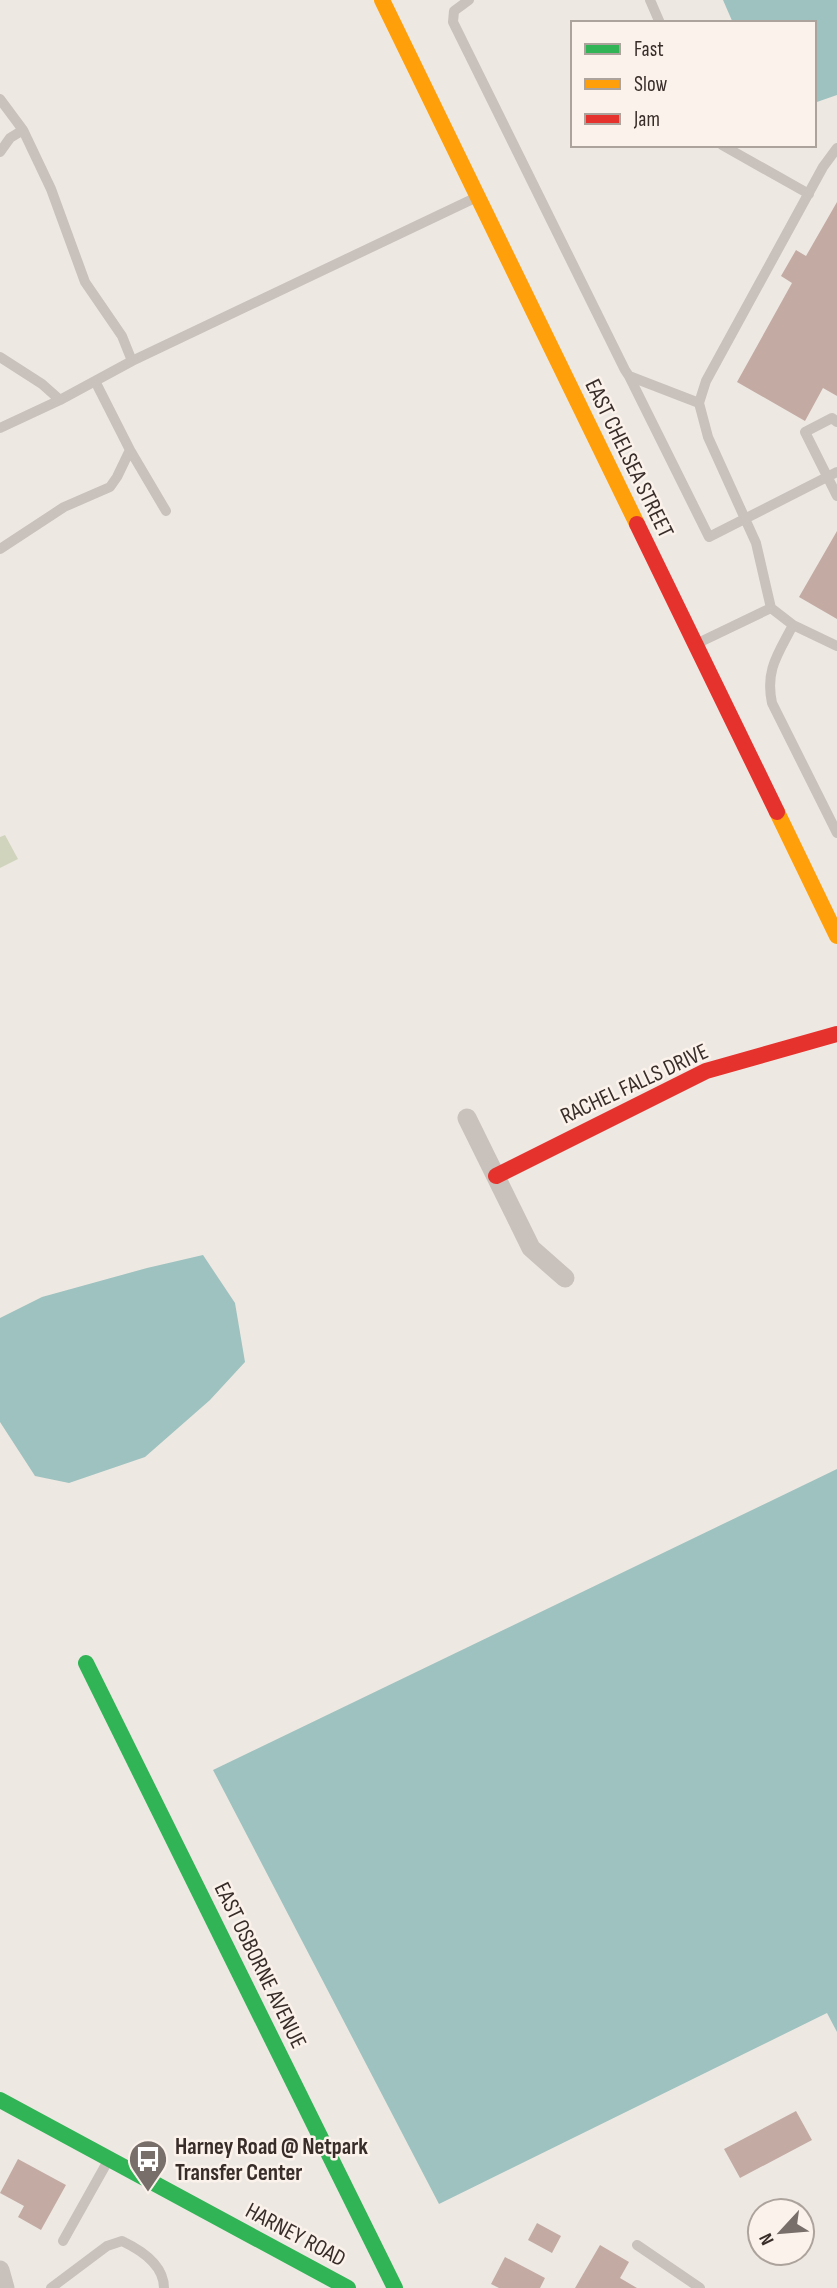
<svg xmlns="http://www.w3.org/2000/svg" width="837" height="2288" font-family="'Sofia Sans Condensed',sans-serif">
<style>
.green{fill:#d1d4bd}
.water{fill:#9ec2bf}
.building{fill:#c3aba4}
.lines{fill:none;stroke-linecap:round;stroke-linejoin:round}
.lane{stroke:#c8c1bc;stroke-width:10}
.street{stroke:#c8c1bc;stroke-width:19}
.fast{stroke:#30b455;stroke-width:16}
.slow{stroke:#ff9f0a;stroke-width:16}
.jam{stroke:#e5322d;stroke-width:16}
.labels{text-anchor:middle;stroke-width:5;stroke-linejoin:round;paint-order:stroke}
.street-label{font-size:23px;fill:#392d29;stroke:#fbf2eb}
.poi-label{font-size:23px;font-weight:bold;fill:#392d29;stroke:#fbf2eb;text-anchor:start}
</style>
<rect width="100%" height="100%" fill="#eee8e3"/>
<path class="green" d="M 5,835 L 18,859 L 0,868 L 0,837 Z"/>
<path class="water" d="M 723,0 L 837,0 L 837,95 L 814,103 L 814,23 L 733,23 Z
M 203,1255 L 235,1303 L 245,1362 L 210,1400 L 145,1457 L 69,1483 L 35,1476 L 0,1422 L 0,1318 L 42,1297 L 147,1268 Z
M 837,1469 L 837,2032 L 827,2013 L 439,2204 L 213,1770 Z"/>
<path class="building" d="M 837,202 L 837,396 L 823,388 L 805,421 L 737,382 L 792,283 L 781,276 L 796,250 L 806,256 Z
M 837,531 L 837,619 L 799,597 Z
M 796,2111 L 812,2140 L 740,2178 L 724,2149 Z
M 18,2159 L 66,2185 L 41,2230 L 18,2217 L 24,2206 L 0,2193 Z
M 537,2223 L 561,2236 L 552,2253 L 528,2240 Z
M 600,2245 L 629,2262 L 620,2278 L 637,2288 L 575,2288 Z
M 505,2257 L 545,2278 L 540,2288 L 499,2288 L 491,2284 Z"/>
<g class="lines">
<path class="lane" d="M 469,0 L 454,11 L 453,22 L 625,370 L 629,376 L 699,403
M 650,0 L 660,23
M 0,99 L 23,130
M 722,145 L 809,194
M 837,148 L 823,167 L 706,381 L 699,403 L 708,437 L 756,543 L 771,608 L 793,625 L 837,646
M 0,152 L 10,138 L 23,130 L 51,189 L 85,282 L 122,336 L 132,361 L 477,197
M 0,357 L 42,384 L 60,400 L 132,361
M 629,376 L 709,537 L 837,472
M 837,422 L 832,418 L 805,432 L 837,496
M 0,428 L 60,400
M 130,450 L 166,511
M 0,549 L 64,507 L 110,487 L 117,477 L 130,450 L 95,381
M 793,625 C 778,654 765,670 772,703 L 837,833
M 696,644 L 771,608
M 63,2241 L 109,2159
M 637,2245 L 700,2288
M 51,2288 L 107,2246 L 122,2241 C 141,2250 164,2265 164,2288"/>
<path class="street" d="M 467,1118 L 531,1248 L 565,1278
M 0,2270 L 5,2288"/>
<path class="fast" d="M 86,1663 L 395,2288
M 0,2100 L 348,2288"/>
<path class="slow" d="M 382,0 L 637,524
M 777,812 L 837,936"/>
<path class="jam" d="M 637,524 L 777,812
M 496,1176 L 706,1071 L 837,1034"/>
</g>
<defs>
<g id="bus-pin" transform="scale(2.0125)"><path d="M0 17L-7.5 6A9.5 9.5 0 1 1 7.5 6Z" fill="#786e6a" stroke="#fbf2eb"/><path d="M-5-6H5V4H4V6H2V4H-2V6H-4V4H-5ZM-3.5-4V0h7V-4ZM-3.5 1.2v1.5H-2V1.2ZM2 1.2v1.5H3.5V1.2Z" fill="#fff"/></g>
</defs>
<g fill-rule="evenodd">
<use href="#bus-pin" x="148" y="2159"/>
</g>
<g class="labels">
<g class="street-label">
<text transform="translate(630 458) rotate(64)" y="8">EAST CHELSEA STREET</text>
<text transform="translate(634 1083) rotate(-25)" y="8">RACHEL FALLS DRIVE</text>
<text transform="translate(261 1965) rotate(64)" y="8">EAST OSBORNE AVENUE</text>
<text transform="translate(296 2234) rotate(28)" y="8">HARNEY ROAD</text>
</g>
<g class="poi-label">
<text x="175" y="2154">Harney Road @ Netpark<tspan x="175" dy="26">Transfer Center</tspan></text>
</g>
</g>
<rect x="571" y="21" width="245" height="126" fill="#fbf2eb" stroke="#ada39d" stroke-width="2"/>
<rect x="585" y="44" width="35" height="10" fill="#30b455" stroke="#ada39d" stroke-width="2"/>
<text x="634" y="56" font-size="21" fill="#392d29">Fast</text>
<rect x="585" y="79" width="35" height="10" fill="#ff9f0a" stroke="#ada39d" stroke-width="2"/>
<text x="634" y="91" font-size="21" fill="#392d29">Slow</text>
<rect x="585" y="114" width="35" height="10" fill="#e5322d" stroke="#ada39d" stroke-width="2"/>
<text x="634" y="126" font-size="21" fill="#392d29">Jam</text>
<g transform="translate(781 2232) rotate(244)"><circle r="33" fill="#fbf2eb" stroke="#ada39d" stroke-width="2"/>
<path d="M0-5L12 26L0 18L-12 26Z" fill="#786e6a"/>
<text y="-10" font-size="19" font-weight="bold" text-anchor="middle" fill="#392d29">N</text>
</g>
</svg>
